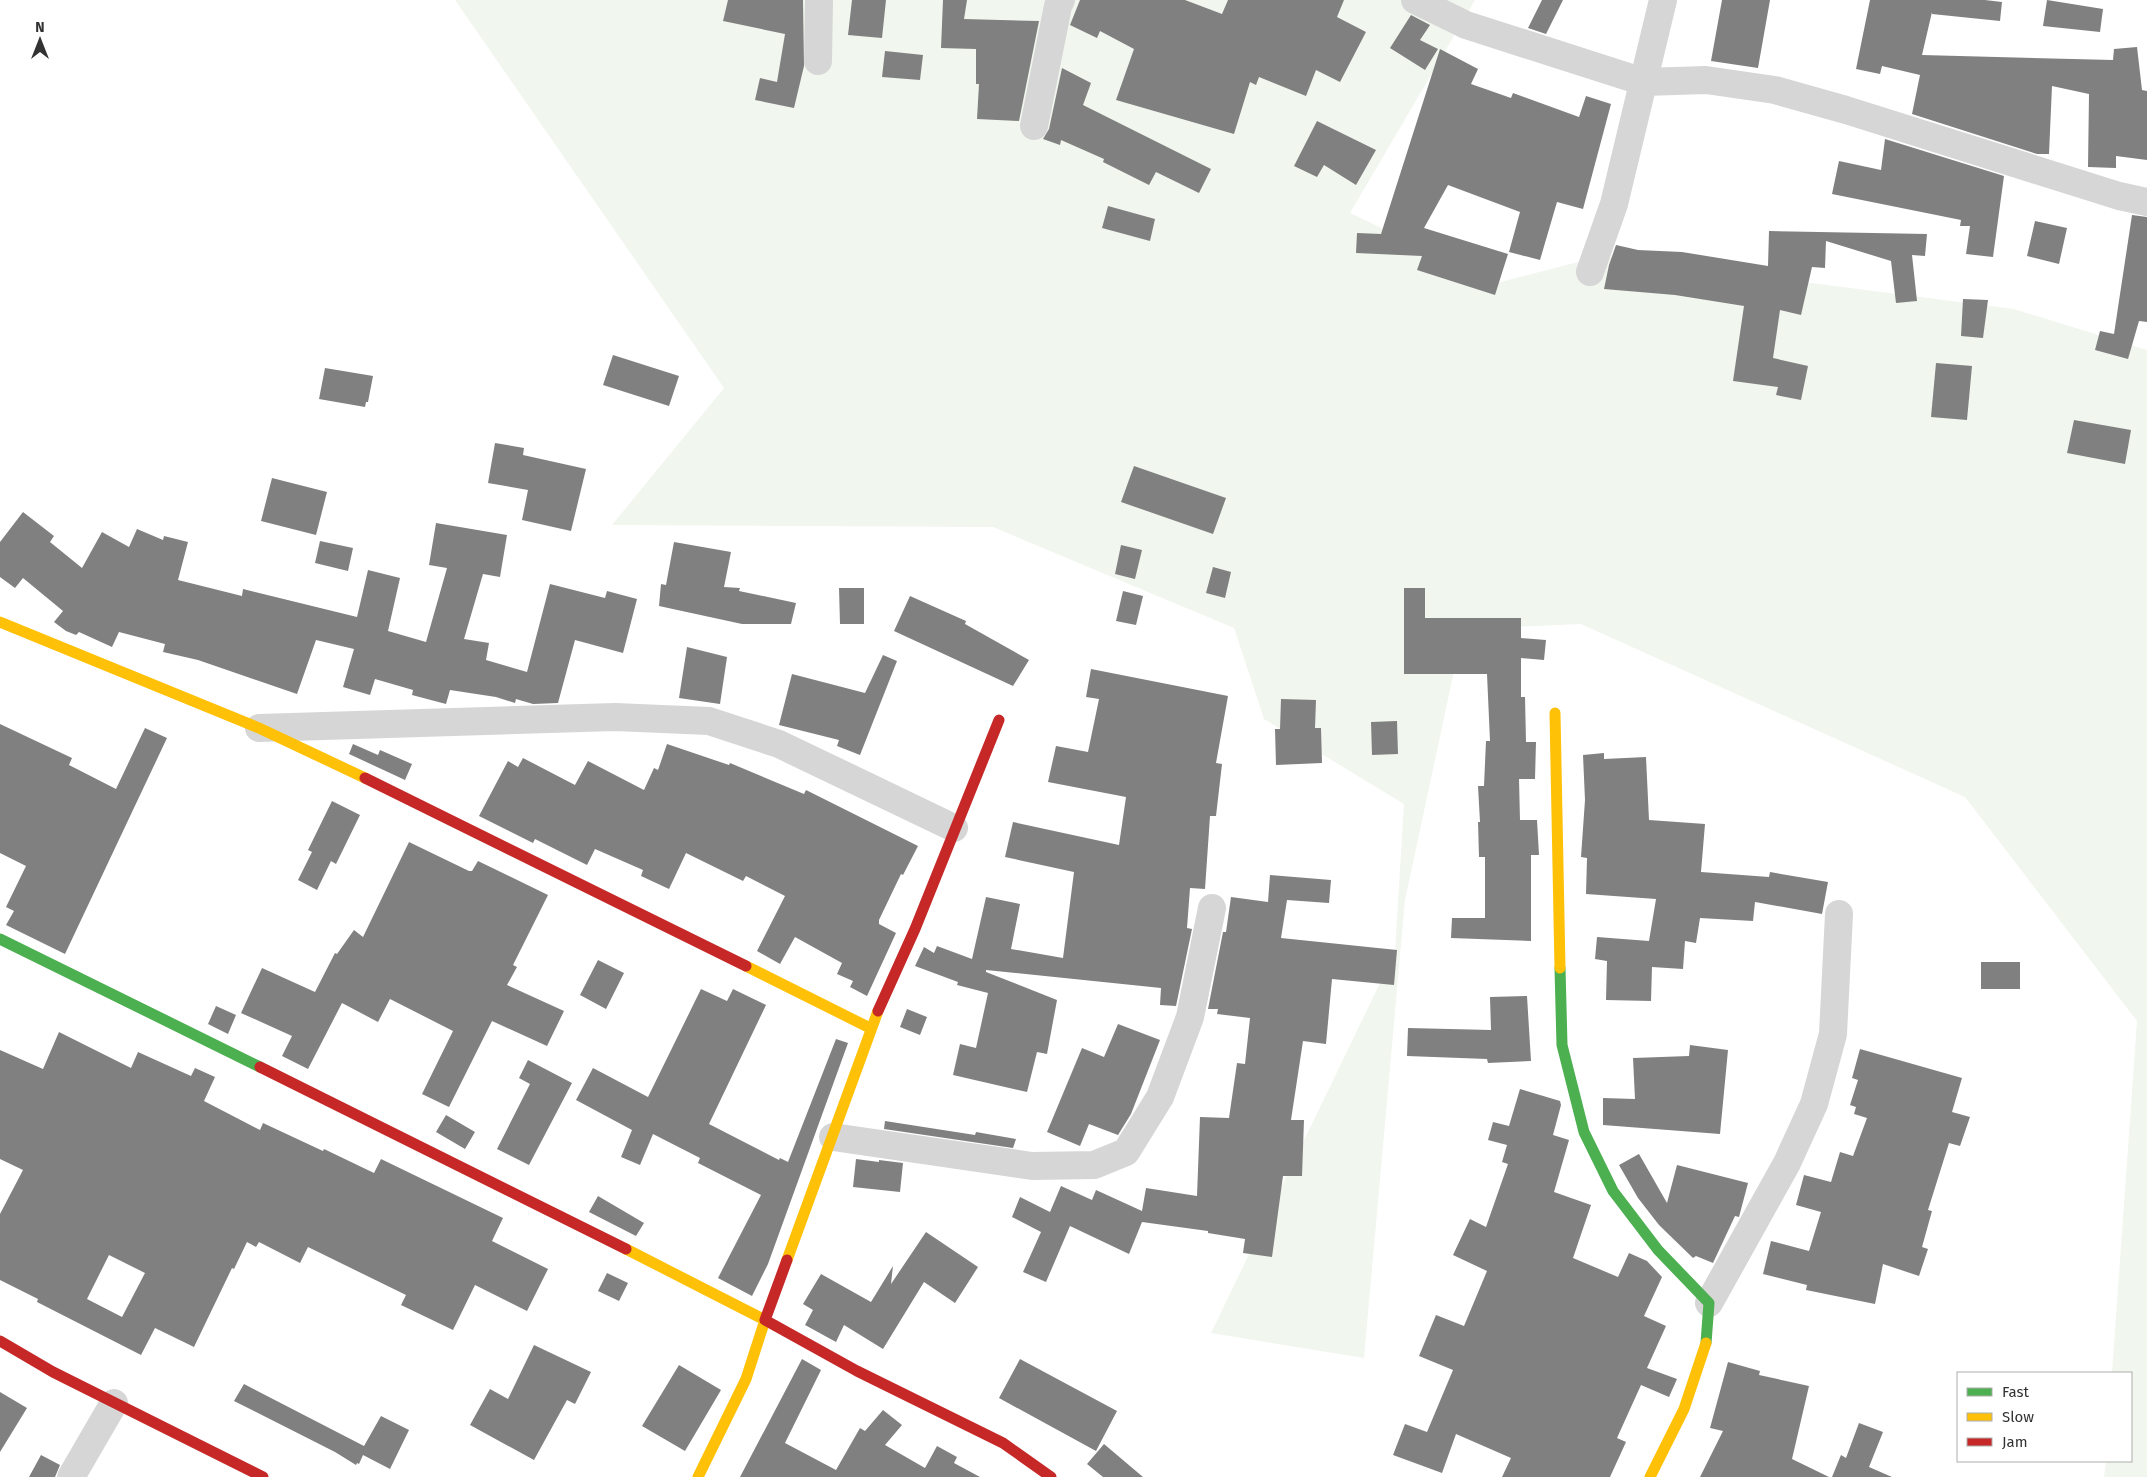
<svg xmlns="http://www.w3.org/2000/svg" width="2147" height="1477" font-family="'Fira Sans',sans-serif">
<style>
.green{fill:#f1f6ee}
.building{fill:#808080;fill-rule:evenodd}
.lines{fill:none;stroke-linecap:round;stroke-linejoin:round}
.street{stroke:#d6d6d6;stroke-width:28}
.fast{stroke:#4caf50;stroke-width:11}
.slow{stroke:#ffc107;stroke-width:11}
.jam{stroke:#c62828;stroke-width:11}
</style>
<rect width="100%" height="100%" fill="#fff"/>
<path class="green" d="M 455,0 L 1475,0 L 1350,213 L 1497,283 L 1601,256 L 2014,309 L 2147,350 L 2147,1477 L 2104,1477 L 2106,1461 L 2131,1461 L 2131,1373 L 2112,1373 L 2137,1021 L 1965,797 L 1581,624 L 1463,629 L 1405,900 L 1364,1358 L 1211,1333 L 1395,952 L 1404,804 L 1264,719 L 1234,628 L 993,527 L 612,525 L 724,388 Z"/>
<path class="building" d="M 728,0 L 803,0 L 804,66 L 794,108 L 755,100 L 760,78 L 777,82 L 785,34 L 723,21 Z
M 852,0 L 886,0 L 882,38 L 848,35 Z
M 943,0 L 967,0 L 964,19 L 1039,21 L 1019,121 L 977,119 L 979,84 L 976,84 L 976,49 L 941,48 Z
M 1080,0 L 1185,0 L 1222,14 L 1228,0 L 1344,0 L 1337,17 L 1366,32 L 1340,82 L 1316,70 L 1306,96 L 1259,77 L 1256,85 L 1250,82 L 1234,134 L 1116,100 L 1134,49 L 1100,31 L 1097,38 L 1070,25 Z
M 1542,0 L 1563,0 L 1546,34 L 1528,28 Z
M 1722,0 L 1770,0 L 1758,68 L 1711,61 Z
M 1870,0 L 1985,0 L 2002,2 L 2000,21 L 1932,14 L 1932,12 L 1922,55 L 2113,60 L 2114,49 L 2137,47 L 2142,90 L 2147,91 L 2147,160 L 2116,156 L 2116,168 L 2088,167 L 2089,94 L 2052,86 L 2049,154 L 2037,154 L 1912,114 L 1920,75 L 1882,66 L 1880,74 L 1856,69 Z
M 2047,0 L 2103,9 L 2100,32 L 2043,26 Z
M 1411,15 L 1430,25 L 1420,40 L 1438,49 L 1425,70 L 1390,48 Z
M 1440,49 L 1478,69 L 1471,84 L 1511,98 L 1513,93 L 1579,117 L 1586,96 L 1611,104 L 1583,209 L 1557,202 L 1540,260 L 1509,252 L 1520,212 L 1448,185 L 1424,228 L 1508,254 L 1495,295 L 1417,270 L 1422,256 L 1356,253 L 1357,233 L 1381,234 Z
M 885,51 L 923,55 L 920,80 L 882,77 Z
M 1062,68 L 1091,83 L 1083,105 L 1211,169 L 1199,193 L 1156,172 L 1149,185 L 1103,162 L 1104,159 L 1061,140 L 1060,145 L 1043,139 L 1049,129 Z
M 1317,121 L 1376,150 L 1356,185 L 1324,165 L 1317,177 L 1294,166 Z
M 1885,139 L 2004,176 L 1993,257 L 1966,254 L 1970,226 L 1960,226 L 1961,220 L 1832,194 L 1839,161 L 1881,170 Z
M 1108,206 L 1155,219 L 1150,241 L 1102,228 Z
M 2132,215 L 2147,217 L 2147,322 L 2139,321 L 2128,359 L 2095,350 L 2100,331 L 2114,334 Z
M 2035,221 L 2067,228 L 2059,264 L 2027,256 Z
M 1769,231 L 1927,234 L 1925,256 L 1912,255 L 1917,301 L 1896,303 L 1891,261 L 1826,241 L 1825,268 L 1812,267 L 1801,315 L 1780,310 L 1773,358 L 1808,366 L 1801,400 L 1776,395 L 1778,387 L 1733,381 L 1744,306 L 1675,295 L 1604,289 L 1609,265 L 1616,245 L 1638,250 L 1682,252 L 1768,266 Z
M 1963,299 L 1988,300 L 1983,338 L 1961,336 Z
M 613,355 L 679,376 L 669,406 L 603,385 Z
M 1936,363 L 1972,366 L 1967,420 L 1931,417 Z
M 325,368 L 373,376 L 368,402 L 366,402 L 365,407 L 319,399 Z
M 2074,420 L 2131,430 L 2125,464 L 2067,453 Z
M 495,443 L 524,448 L 523,455 L 586,469 L 571,531 L 522,520 L 528,490 L 488,483 Z
M 1134,466 L 1226,498 L 1213,534 L 1121,502 Z
M 272,478 L 327,492 L 316,535 L 261,521 Z
M 23,512 L 54,536 L 50,542 L 82,568 L 102,532 L 129,547 L 137,529 L 163,540 L 164,536 L 188,542 L 178,580 L 242,596 L 243,589 L 357,617 L 368,570 L 400,578 L 388,631 L 426,642 L 447,568 L 429,565 L 436,523 L 507,535 L 500,577 L 483,574 L 464,639 L 489,643 L 486,660 L 527,672 L 550,584 L 605,598 L 607,591 L 637,599 L 623,653 L 575,640 L 558,703 L 533,704 L 516,699 L 515,703 L 496,697 L 450,690 L 446,704 L 412,695 L 413,690 L 375,679 L 370,695 L 343,687 L 354,649 L 316,640 L 297,694 L 198,660 L 163,652 L 165,644 L 119,632 L 112,647 L 79,632 L 76,635 L 66,631 L 54,622 L 63,611 L 23,578 L 15,588 L 0,577 L 0,542 Z
M 320,541 L 353,548 L 348,571 L 315,563 Z
M 674,542 L 731,552 L 724,587 L 740,588 L 739,591 L 796,603 L 791,624 L 742,624 L 659,606 L 661,584 L 666,585 Z
M 1121,545 L 1142,550 L 1135,579 L 1115,574 Z
M 1213,567 L 1231,572 L 1225,598 L 1206,593 Z
M 839,588 L 864,588 L 864,624 L 840,624 Z
M 1404,588 L 1425,588 L 1425,618 L 1521,618 L 1521,638 L 1546,640 L 1544,660 L 1521,658 L 1521,697 L 1525,697 L 1526,742 L 1536,742 L 1535,779 L 1519,779 L 1520,820 L 1537,820 L 1539,855 L 1531,855 L 1531,941 L 1451,938 L 1452,918 L 1485,918 L 1485,857 L 1479,857 L 1478,822 L 1480,822 L 1478,786 L 1484,786 L 1486,741 L 1490,741 L 1487,674 L 1404,674 Z
M 1123,591 L 1143,596 L 1136,625 L 1116,621 Z
M 910,596 L 966,621 L 965,624 L 1029,660 L 1013,686 L 894,631 Z
M 687,647 L 727,657 L 720,704 L 679,698 Z
M 883,655 L 897,661 L 860,755 L 837,746 L 839,740 L 779,725 L 792,674 L 865,693 Z
M 1091,669 L 1228,696 L 1216,763 L 1222,764 L 1216,816 L 1210,816 L 1205,889 L 1190,888 L 1187,928 L 1192,929 L 1176,1006 L 1160,1005 L 1161,988 L 986,970 L 986,972 L 1057,1000 L 1047,1054 L 1037,1052 L 1027,1092 L 953,1075 L 960,1044 L 976,1048 L 988,993 L 957,985 L 958,982 L 915,966 L 924,947 L 934,953 L 937,946 L 972,959 L 986,897 L 1020,904 L 1011,949 L 1063,958 L 1074,872 L 1005,857 L 1013,822 L 1119,845 L 1126,797 L 1048,782 L 1056,746 L 1088,752 L 1099,699 L 1086,697 Z
M 1281,699 L 1316,700 L 1315,728 L 1321,728 L 1322,763 L 1276,765 L 1275,729 L 1280,729 Z
M 1397,721 L 1398,754 L 1372,755 L 1371,722 Z
M 0,724 L 72,758 L 69,765 L 116,789 L 145,728 L 167,738 L 65,954 L 6,925 L 14,911 L 6,907 L 26,866 L 0,853 Z
M 353,744 L 378,755 L 380,750 L 412,764 L 405,780 L 349,754 Z
M 667,744 L 729,765 L 730,763 L 804,794 L 806,790 L 918,846 L 903,875 L 901,874 L 879,920 L 879,924 L 896,933 L 867,996 L 850,987 L 853,981 L 837,974 L 842,963 L 795,937 L 780,964 L 757,951 L 785,896 L 746,876 L 743,881 L 686,853 L 669,889 L 641,876 L 643,870 L 595,849 L 587,865 L 535,839 L 533,843 L 479,816 L 508,761 L 518,767 L 523,758 L 575,785 L 588,761 L 644,790 L 654,768 L 658,770 Z
M 1604,753 L 1604,759 L 1646,757 L 1649,820 L 1705,824 L 1701,872 L 1769,877 L 1770,872 L 1828,882 L 1822,914 L 1755,902 L 1753,921 L 1700,918 L 1696,943 L 1685,941 L 1683,969 L 1652,967 L 1651,1001 L 1606,1000 L 1607,961 L 1595,959 L 1597,937 L 1649,941 L 1656,899 L 1586,894 L 1587,858 L 1581,857 L 1585,800 L 1583,755 Z
M 332,801 L 360,815 L 336,864 L 331,861 L 317,890 L 298,880 L 312,852 L 308,850 Z
M 409,842 L 469,871 L 472,871 L 478,861 L 548,895 L 513,965 L 517,967 L 507,985 L 564,1011 L 547,1046 L 492,1021 L 449,1107 L 422,1094 L 453,1031 L 390,999 L 378,1022 L 342,1003 L 308,1069 L 282,1056 L 292,1036 L 241,1013 L 262,968 L 315,992 L 335,953 L 337,954 L 354,930 L 363,937 Z
M 1270,875 L 1331,880 L 1329,903 L 1287,900 L 1281,938 L 1397,950 L 1394,985 L 1332,979 L 1326,1044 L 1303,1041 L 1291,1120 L 1304,1120 L 1302,1176 L 1283,1176 L 1272,1257 L 1243,1253 L 1245,1239 L 1208,1233 L 1208,1231 L 1142,1222 L 1129,1254 L 1070,1226 L 1046,1282 L 1023,1272 L 1041,1232 L 1012,1217 L 1020,1197 L 1050,1212 L 1061,1186 L 1092,1200 L 1096,1190 L 1142,1211 L 1146,1188 L 1197,1196 L 1200,1117 L 1229,1118 L 1237,1063 L 1245,1064 L 1250,1018 L 1217,1014 L 1218,1009 L 1208,1009 L 1223,932 L 1226,932 L 1231,897 L 1268,902 Z
M 598,960 L 624,973 L 606,1009 L 580,995 Z
M 1981,962 L 2020,962 L 2020,989 L 1981,989 Z
M 701,989 L 727,1001 L 733,989 L 766,1005 L 709,1124 L 779,1160 L 780,1158 L 788,1162 L 836,1039 L 848,1043 L 768,1264 L 752,1296 L 718,1278 L 761,1195 L 698,1163 L 700,1158 L 653,1134 L 640,1165 L 621,1157 L 632,1130 L 576,1100 L 593,1068 L 648,1097 Z
M 1527,996 L 1531,1061 L 1488,1063 L 1487,1059 L 1407,1056 L 1408,1028 L 1491,1030 L 1490,997 Z
M 216,1006 L 236,1015 L 228,1034 L 208,1024 Z
M 907,1009 L 927,1017 L 920,1035 L 900,1027 Z
M 1118,1024 L 1160,1040 L 1131,1114 L 1118,1135 L 1089,1124 L 1080,1146 L 1047,1132 L 1082,1048 L 1104,1057 Z
M 59,1032 L 131,1068 L 138,1052 L 191,1076 L 195,1068 L 215,1077 L 204,1101 L 260,1130 L 263,1123 L 323,1151 L 324,1149 L 374,1173 L 381,1159 L 503,1218 L 492,1241 L 548,1269 L 527,1311 L 475,1285 L 453,1330 L 401,1305 L 406,1295 L 308,1247 L 300,1263 L 259,1242 L 256,1247 L 247,1242 L 234,1269 L 232,1268 L 194,1347 L 155,1328 L 141,1355 L 37,1302 L 38,1299 L 0,1280 L 0,1214 L 23,1170 L 0,1159 L 0,1050 L 43,1069 ZM 109,1255 L 145,1273 L 122,1317 L 87,1299 Z
M 1690,1045 L 1728,1050 L 1720,1134 L 1603,1125 L 1603,1098 L 1635,1099 L 1633,1058 L 1689,1056 Z
M 1860,1049 L 1962,1078 L 1952,1112 L 1970,1117 L 1960,1146 L 1949,1143 L 1928,1210 L 1932,1211 L 1922,1247 L 1928,1249 L 1919,1276 L 1883,1264 L 1875,1304 L 1806,1290 L 1807,1285 L 1763,1274 L 1771,1241 L 1809,1251 L 1821,1212 L 1796,1205 L 1804,1175 L 1831,1182 L 1840,1152 L 1853,1156 L 1867,1118 L 1854,1114 L 1856,1107 L 1850,1105 L 1858,1080 L 1852,1078 Z
M 528,1060 L 572,1083 L 529,1165 L 497,1149 L 530,1084 L 519,1078 Z
M 1520,1089 L 1560,1101 L 1561,1105 L 1553,1135 L 1569,1140 L 1554,1192 L 1591,1205 L 1573,1258 L 1618,1277 L 1629,1253 L 1647,1261 L 1662,1277 L 1644,1316 L 1666,1326 L 1647,1368 L 1677,1379 L 1669,1397 L 1641,1385 L 1617,1438 L 1626,1442 L 1610,1477 L 1502,1477 L 1511,1458 L 1456,1434 L 1442,1473 L 1393,1455 L 1405,1424 L 1427,1432 L 1453,1370 L 1419,1356 L 1436,1315 L 1464,1326 L 1487,1271 L 1453,1255 L 1470,1219 L 1486,1227 L 1508,1164 L 1502,1162 L 1507,1145 L 1488,1140 L 1493,1122 L 1509,1126 Z
M 446,1115 L 475,1132 L 465,1149 L 436,1132 Z
M 885,1121 L 975,1135 L 976,1132 L 1016,1139 L 1013,1148 L 884,1129 Z
M 1639,1154 L 1667,1203 L 1677,1165 L 1748,1183 L 1739,1217 L 1735,1216 L 1713,1263 L 1696,1256 L 1693,1258 L 1659,1225 L 1638,1198 L 1619,1165 Z
M 856,1159 L 879,1162 L 879,1160 L 903,1163 L 900,1192 L 853,1187 Z
M 598,1196 L 644,1223 L 636,1236 L 589,1212 Z
M 926,1232 L 978,1267 L 955,1303 L 924,1282 L 883,1349 L 844,1325 L 836,1342 L 805,1325 L 813,1310 L 803,1304 L 821,1274 L 871,1302 L 893,1266 L 891,1284 Z
M 607,1273 L 628,1283 L 619,1301 L 598,1291 Z
M 534,1345 L 591,1372 L 575,1404 L 567,1400 L 534,1460 L 470,1425 L 490,1389 L 508,1399 Z
M 802,1359 L 821,1370 L 785,1443 L 836,1470 L 860,1428 L 865,1431 L 883,1410 L 902,1425 L 885,1445 L 925,1468 L 937,1446 L 957,1457 L 954,1463 L 980,1477 L 740,1477 Z
M 1020,1359 L 1117,1411 L 1096,1451 L 999,1398 Z
M 1728,1362 L 1760,1371 L 1759,1375 L 1809,1386 L 1792,1459 L 1829,1477 L 1700,1477 L 1723,1431 L 1710,1428 Z
M 679,1365 L 721,1390 L 685,1451 L 642,1426 Z
M 244,1384 L 364,1446 L 381,1416 L 409,1430 L 390,1469 L 363,1455 L 359,1464 L 357,1463 L 356,1465 L 335,1452 L 234,1401 Z
M 0,1392 L 27,1408 L 0,1452 Z
M 1859,1423 L 1883,1432 L 1869,1467 L 1892,1477 L 1832,1477 L 1841,1455 L 1846,1458 Z
M 1104,1444 L 1143,1477 L 1103,1477 L 1087,1464 Z
M 41,1455 L 60,1465 L 55,1477 L 29,1477 Z"/>
<g class="lines">
<path class="street" d="M 1415,0 L 1466,25 L 1644,82 L 1706,80 L 1775,90 L 1846,110 L 2119,196 L 2147,202
M 818,61 L 819,0
M 1034,126 L 1058,6 L 1061,0
M 1590,272 L 1614,204 L 1663,0
M 259,728 L 615,717 L 709,721 L 779,744 L 954,828
M 833,1137 L 1032,1166 L 1094,1165 L 1126,1152 L 1160,1097 L 1190,1017 L 1212,908
M 1709,1303 L 1787,1163 L 1814,1104 L 1833,1034 L 1839,914
M 71,1477 L 114,1403"/>
<path class="fast" d="M 0,939 L 260,1067
M 1560,968 L 1562,1045 L 1584,1132 L 1613,1191 L 1658,1250 L 1709,1303 L 1706,1343"/>
<path class="slow" d="M 0,622 L 259,728 L 365,778
M 1555,713 L 1560,968
M 746,966 L 870,1028
M 626,1249 L 765,1320 L 746,1379 L 698,1477
M 787,1260 L 878,1011
M 1650,1477 L 1684,1409 L 1706,1343"/>
<path class="jam" d="M 365,778 L 746,966
M 878,1011 L 915,929 L 999,720
M 260,1067 L 626,1249
M 787,1260 L 765,1320 L 857,1371 L 1003,1443 L 1051,1477
M 0,1341 L 53,1372 L 263,1477"/>
</g>
<rect x="1957" y="1372" width="175" height="90" fill="#ffffff" stroke="#adadad"/>
<rect x="1967" y="1388" width="25" height="8" fill="#4caf50" stroke="#adadad"/>
<text x="2002" y="1397" font-size="15" fill="#323232">Fast</text>
<rect x="1967" y="1413" width="25" height="8" fill="#ffc107" stroke="#adadad"/>
<text x="2002" y="1422" font-size="15" fill="#323232">Slow</text>
<rect x="1967" y="1438" width="25" height="8" fill="#c62828" stroke="#adadad"/>
<text x="2002" y="1447" font-size="15" fill="#323232">Jam</text>
<g transform="translate(40 40)" stroke="#ffffff" stroke-width="4" paint-order="stroke">
<path d="M0-4L9 19L0 12L-9 19Z" fill="#323232"/>
<text y="-8" font-size="14" font-weight="bold" text-anchor="middle" fill="#323232">N</text>
</g>
</svg>
